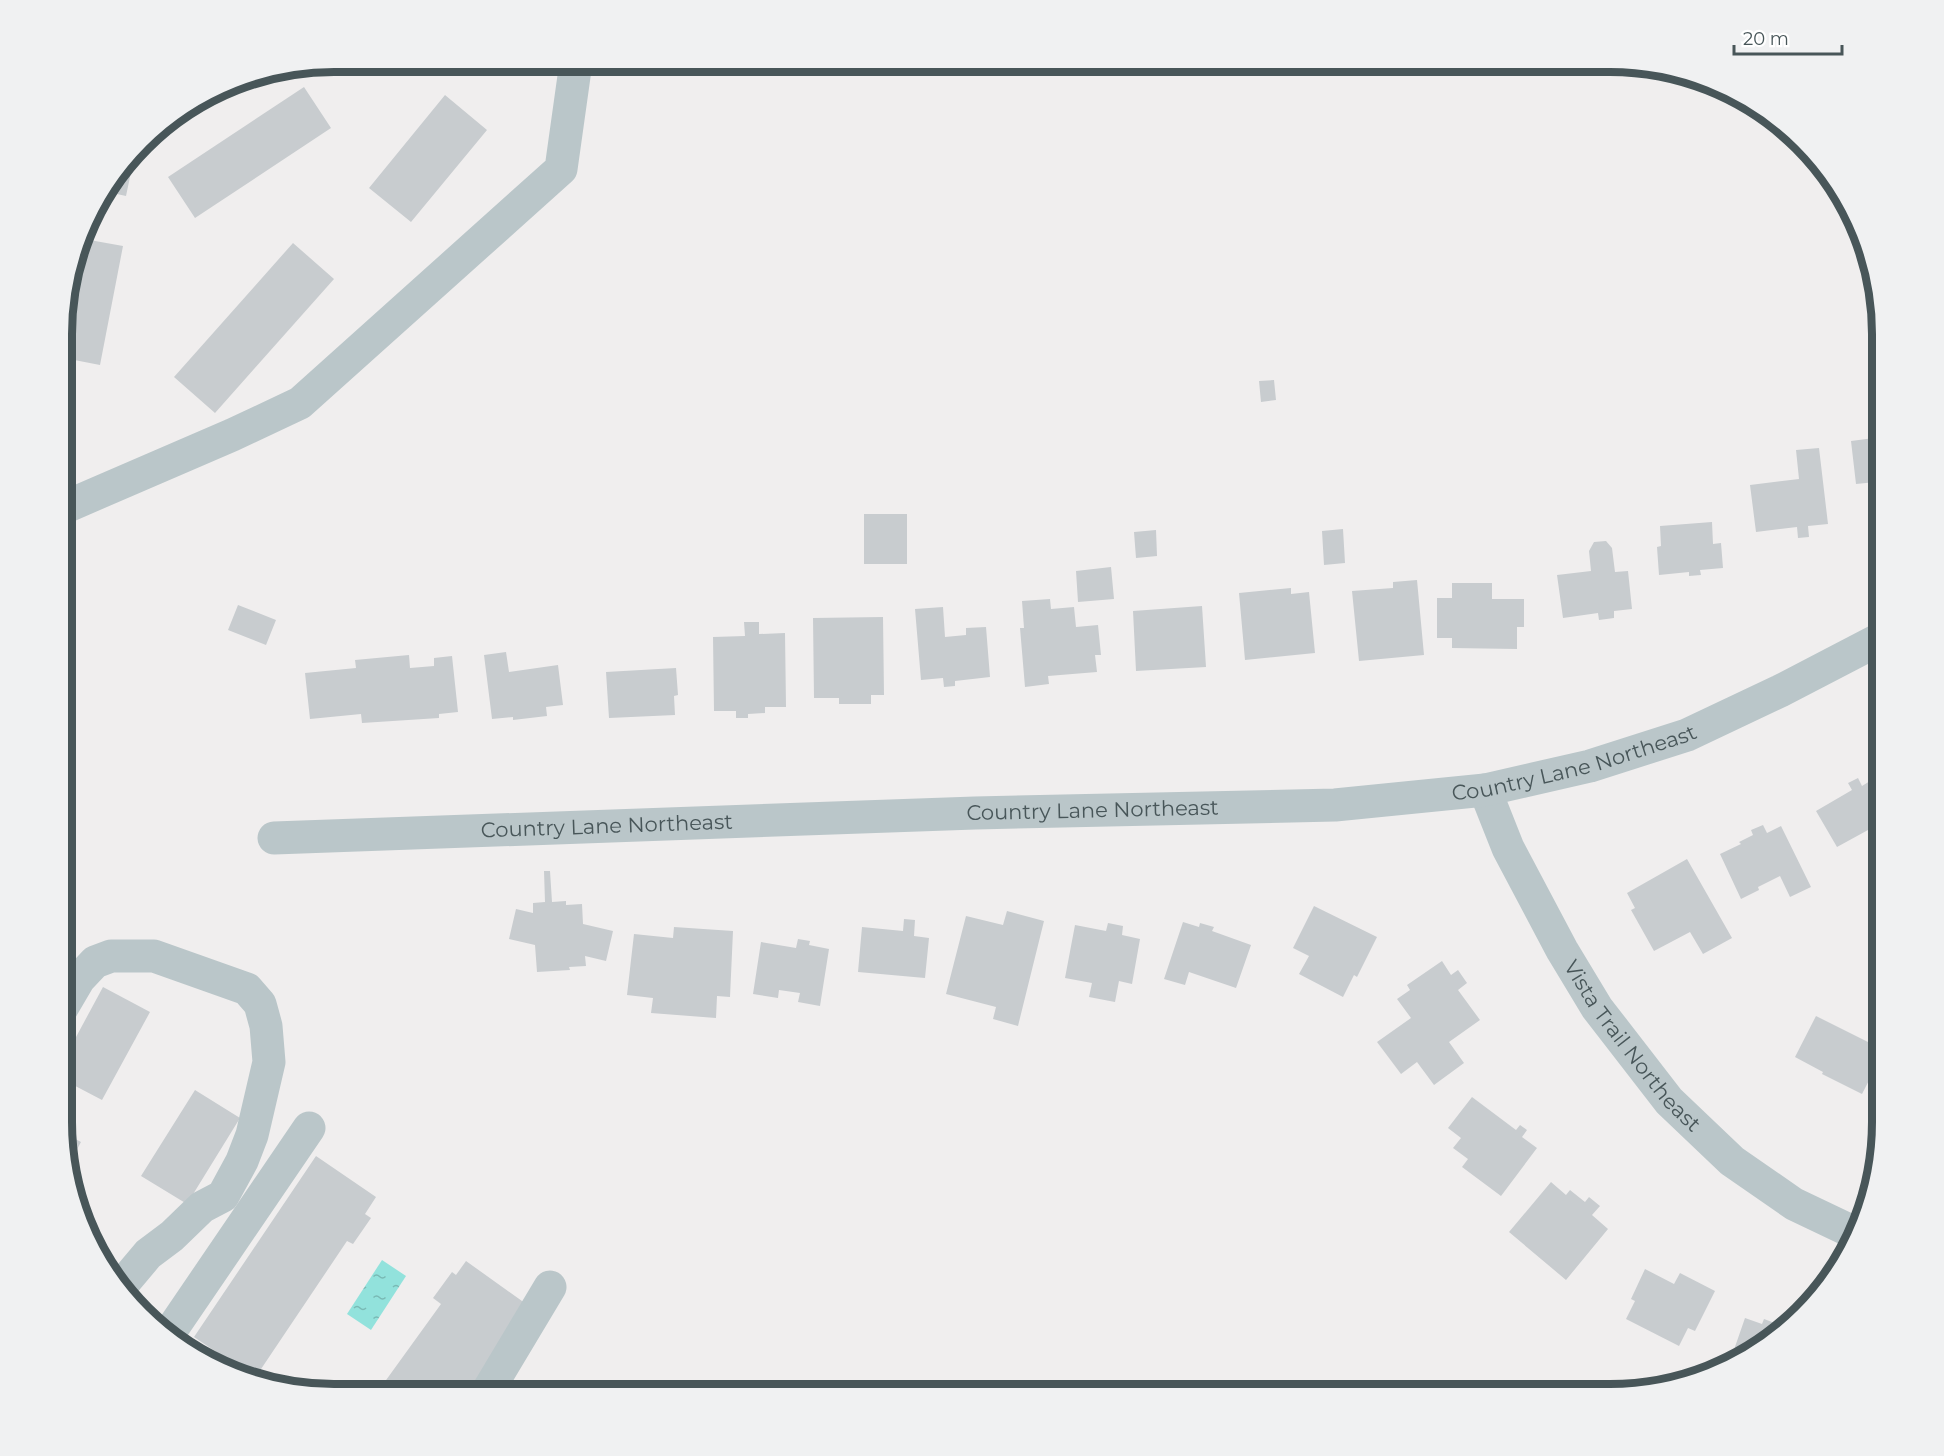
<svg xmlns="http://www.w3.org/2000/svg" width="1944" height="1456" font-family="Montserrat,sans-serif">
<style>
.water{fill:url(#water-ripples)}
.building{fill:#c8cccf}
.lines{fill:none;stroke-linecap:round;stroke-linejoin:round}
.minor{stroke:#bac6c9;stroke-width:33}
.labels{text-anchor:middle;stroke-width:4.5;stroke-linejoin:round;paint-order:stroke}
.street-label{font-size:21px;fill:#485659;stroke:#fff}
.rim{fill:none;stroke:#485659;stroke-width:8}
</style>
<defs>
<pattern id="water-ripples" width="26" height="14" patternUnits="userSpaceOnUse" patternTransform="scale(1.5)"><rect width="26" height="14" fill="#92e2dc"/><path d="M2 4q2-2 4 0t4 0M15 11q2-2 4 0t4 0" fill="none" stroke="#79bab5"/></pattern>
</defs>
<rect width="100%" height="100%" fill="#f0eeee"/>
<path class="water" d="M 382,1260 L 406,1276 L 371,1330 L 347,1314 Z"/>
<path class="building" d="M 304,87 L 331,128 L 195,218 L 168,177 Z
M 445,95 L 487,130 L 411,222 L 369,188 Z
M 135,153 L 126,196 L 103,191 L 134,155 Z
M 84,239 L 123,246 L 100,365 L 64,358 L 64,298 Z
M 293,243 L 334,279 L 215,413 L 174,377 Z
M 1274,380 L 1276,400 L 1261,402 L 1259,381 Z
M 1882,437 L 1882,493 L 1877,494 L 1876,482 L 1856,484 L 1851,441 Z
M 1819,448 L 1828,524 L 1808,526 L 1809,537 L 1798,538 L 1797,527 L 1756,532 L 1750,485 L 1799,479 L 1796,450 Z
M 864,514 L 907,514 L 907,564 L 864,564 Z
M 1712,522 L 1713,544 L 1721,543 L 1723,568 L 1700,570 L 1701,575 L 1689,576 L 1689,572 L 1659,575 L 1657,547 L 1661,546 L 1660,526 Z
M 1343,529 L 1345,563 L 1324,565 L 1322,531 Z
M 1156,530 L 1157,556 L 1136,558 L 1134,532 Z
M 1606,541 L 1612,548 L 1615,572 L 1628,571 L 1632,609 L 1614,611 L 1614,618 L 1599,620 L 1598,613 L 1563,618 L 1557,575 L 1591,571 L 1589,551 L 1594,542 Z
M 1111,567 L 1114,599 L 1078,602 L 1076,571 Z
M 1417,580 L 1424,655 L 1359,661 L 1352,591 L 1393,588 L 1393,582 Z
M 1452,583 L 1492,583 L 1492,599 L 1524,599 L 1524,627 L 1517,627 L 1517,649 L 1452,648 L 1452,638 L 1437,638 L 1437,598 L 1452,598 Z
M 1291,588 L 1291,594 L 1309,592 L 1315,653 L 1245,660 L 1239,593 Z
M 1050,599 L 1051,609 L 1074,607 L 1076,627 L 1098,625 L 1101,655 L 1095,655 L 1097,672 L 1048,676 L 1049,684 L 1025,687 L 1020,628 L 1024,628 L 1022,601 Z
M 238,605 L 276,620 L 266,645 L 228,630 Z
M 1202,606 L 1206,667 L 1136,671 L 1133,611 Z
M 943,607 L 945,637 L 966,635 L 966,628 L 986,627 L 990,677 L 955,681 L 955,686 L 944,687 L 943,678 L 921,680 L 915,609 Z
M 883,617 L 884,695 L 871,695 L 871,704 L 839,704 L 839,698 L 814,698 L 813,618 Z
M 744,622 L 759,622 L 759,634 L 785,633 L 786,707 L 765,707 L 765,713 L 748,714 L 748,718 L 736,718 L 736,711 L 714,711 L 713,637 L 745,636 Z
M 506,652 L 509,672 L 558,665 L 563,705 L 546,707 L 547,716 L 513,720 L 513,717 L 492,719 L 484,655 Z
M 409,655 L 410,668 L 434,666 L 434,658 L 452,656 L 458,712 L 439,714 L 439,718 L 362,723 L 361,714 L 310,719 L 305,673 L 356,668 L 355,660 Z
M 676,668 L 678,695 L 674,696 L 675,715 L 609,718 L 606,672 Z
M 1878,776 L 1882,783 L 1882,829 L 1879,824 L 1837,847 L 1816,811 L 1852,790 L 1848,783 L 1858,778 L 1862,786 Z
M 1763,825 L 1767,833 L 1781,826 L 1811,887 L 1790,897 L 1780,876 L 1758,887 L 1759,890 L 1741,899 L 1720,854 L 1741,844 L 1739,842 L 1753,835 L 1751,830 Z
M 1687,859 L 1732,938 L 1703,954 L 1690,932 L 1654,951 L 1631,910 L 1635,908 L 1627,893 Z
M 544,871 L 550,871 L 552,902 L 566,901 L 566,905 L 582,904 L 583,924 L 613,931 L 606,961 L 585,956 L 586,966 L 569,967 L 570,970 L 537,972 L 535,945 L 509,939 L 516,909 L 533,913 L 533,903 L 545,902 Z
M 1314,906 L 1377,937 L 1357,977 L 1354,975 L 1343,997 L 1299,974 L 1309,956 L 1293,948 Z
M 1007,911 L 1044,921 L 1018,1026 L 993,1019 L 996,1007 L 946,994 L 966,916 L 1003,925 Z
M 904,919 L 915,920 L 914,936 L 929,938 L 925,978 L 858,972 L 862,927 L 903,931 Z
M 1183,922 L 1199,927 L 1200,923 L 1214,927 L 1212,931 L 1251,945 L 1236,988 L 1189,972 L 1185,985 L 1164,979 Z
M 1108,923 L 1123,926 L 1122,935 L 1140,939 L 1132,984 L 1119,981 L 1115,1002 L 1089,997 L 1092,983 L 1065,978 L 1075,925 L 1106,931 Z
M 674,927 L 733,931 L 730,997 L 717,996 L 716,1018 L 651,1013 L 653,998 L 627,995 L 634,934 L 673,938 Z
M 798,939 L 810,941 L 809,945 L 829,949 L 820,1006 L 798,1002 L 800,993 L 779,990 L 778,998 L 753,994 L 761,942 L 796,948 Z
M 1442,961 L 1451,975 L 1458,970 L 1467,983 L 1458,990 L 1480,1020 L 1449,1042 L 1464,1063 L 1434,1085 L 1417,1062 L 1401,1074 L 1377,1042 L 1411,1018 L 1397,999 L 1410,990 L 1407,985 Z
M 103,987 L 150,1012 L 102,1100 L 62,1079 L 62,1063 Z
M 1816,1016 L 1882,1049 L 1882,1055 L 1862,1094 L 1822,1074 L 1823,1072 L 1795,1057 Z
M 195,1090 L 240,1118 L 187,1204 L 141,1176 Z
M 1472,1097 L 1516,1130 L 1520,1125 L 1527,1130 L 1522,1137 L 1537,1148 L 1501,1196 L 1462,1167 L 1468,1159 L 1453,1148 L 1461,1138 L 1448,1128 Z
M 62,1132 L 81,1142 L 69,1164 L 62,1140 Z
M 316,1156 L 376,1197 L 365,1214 L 371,1218 L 353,1244 L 347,1241 L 255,1378 L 194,1337 Z
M 1551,1182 L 1566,1195 L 1570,1190 L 1585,1202 L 1589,1197 L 1600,1206 L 1592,1215 L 1608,1229 L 1566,1280 L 1509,1232 Z
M 466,1261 L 529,1306 L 466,1394 L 376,1394 L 441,1304 L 433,1298 L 452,1272 L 456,1275 Z
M 1645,1269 L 1674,1284 L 1680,1273 L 1715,1291 L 1695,1331 L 1688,1328 L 1679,1346 L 1626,1319 L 1635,1301 L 1631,1299 Z
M 1745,1318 L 1762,1324 L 1764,1319 L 1783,1326 L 1728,1367 Z"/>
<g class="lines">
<g class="minor">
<path d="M 63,508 L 232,435 L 300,403 L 561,169 L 576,62"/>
<path id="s1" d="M 1485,790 L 1508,848 L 1562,950 L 1597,1008 L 1669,1101 L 1732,1161 L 1794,1204 L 1857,1234"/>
<path id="s2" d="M 274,838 L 975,813 L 1335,805 L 1485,790 L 1590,766 L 1687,735 L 1780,691 L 1882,638"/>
<path d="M 62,1008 L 79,979 L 95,962 L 111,956 L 154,956 L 247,989 L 260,1004 L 266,1026 L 269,1062 L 252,1135 L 242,1161 L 223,1196 L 202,1207 L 172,1236 L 148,1254 L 122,1285"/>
<path d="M 168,1335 L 309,1128"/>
<path d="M 486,1394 L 550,1287"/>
</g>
</g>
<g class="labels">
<g class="street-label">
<text dy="7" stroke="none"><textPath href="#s2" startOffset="1305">Country Lane Northeast</textPath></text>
<text dy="7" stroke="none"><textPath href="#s2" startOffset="819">Country Lane Northeast</textPath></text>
<text dy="7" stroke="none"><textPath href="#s2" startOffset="333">Country Lane Northeast</textPath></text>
<text dy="7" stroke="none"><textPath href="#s1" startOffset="297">Vista Trail Northeast</textPath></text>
</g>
</g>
<path d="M0 0H1944V1456H0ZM334 72H1610A262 262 0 0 1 1872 334V1122A262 262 0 0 1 1610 1384H334A262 262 0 0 1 72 1122V334A262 262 0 0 1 334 72Z" fill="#f0f1f2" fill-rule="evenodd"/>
<path class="rim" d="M334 72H1610A262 262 0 0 1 1872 334V1122A262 262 0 0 1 1610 1384H334A262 262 0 0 1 72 1122V334A262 262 0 0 1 334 72Z"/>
<path d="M1734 45v9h108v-9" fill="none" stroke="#485659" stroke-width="3"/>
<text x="1743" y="45" font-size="18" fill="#485659" stroke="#ffffff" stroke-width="4.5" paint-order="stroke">20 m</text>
</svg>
